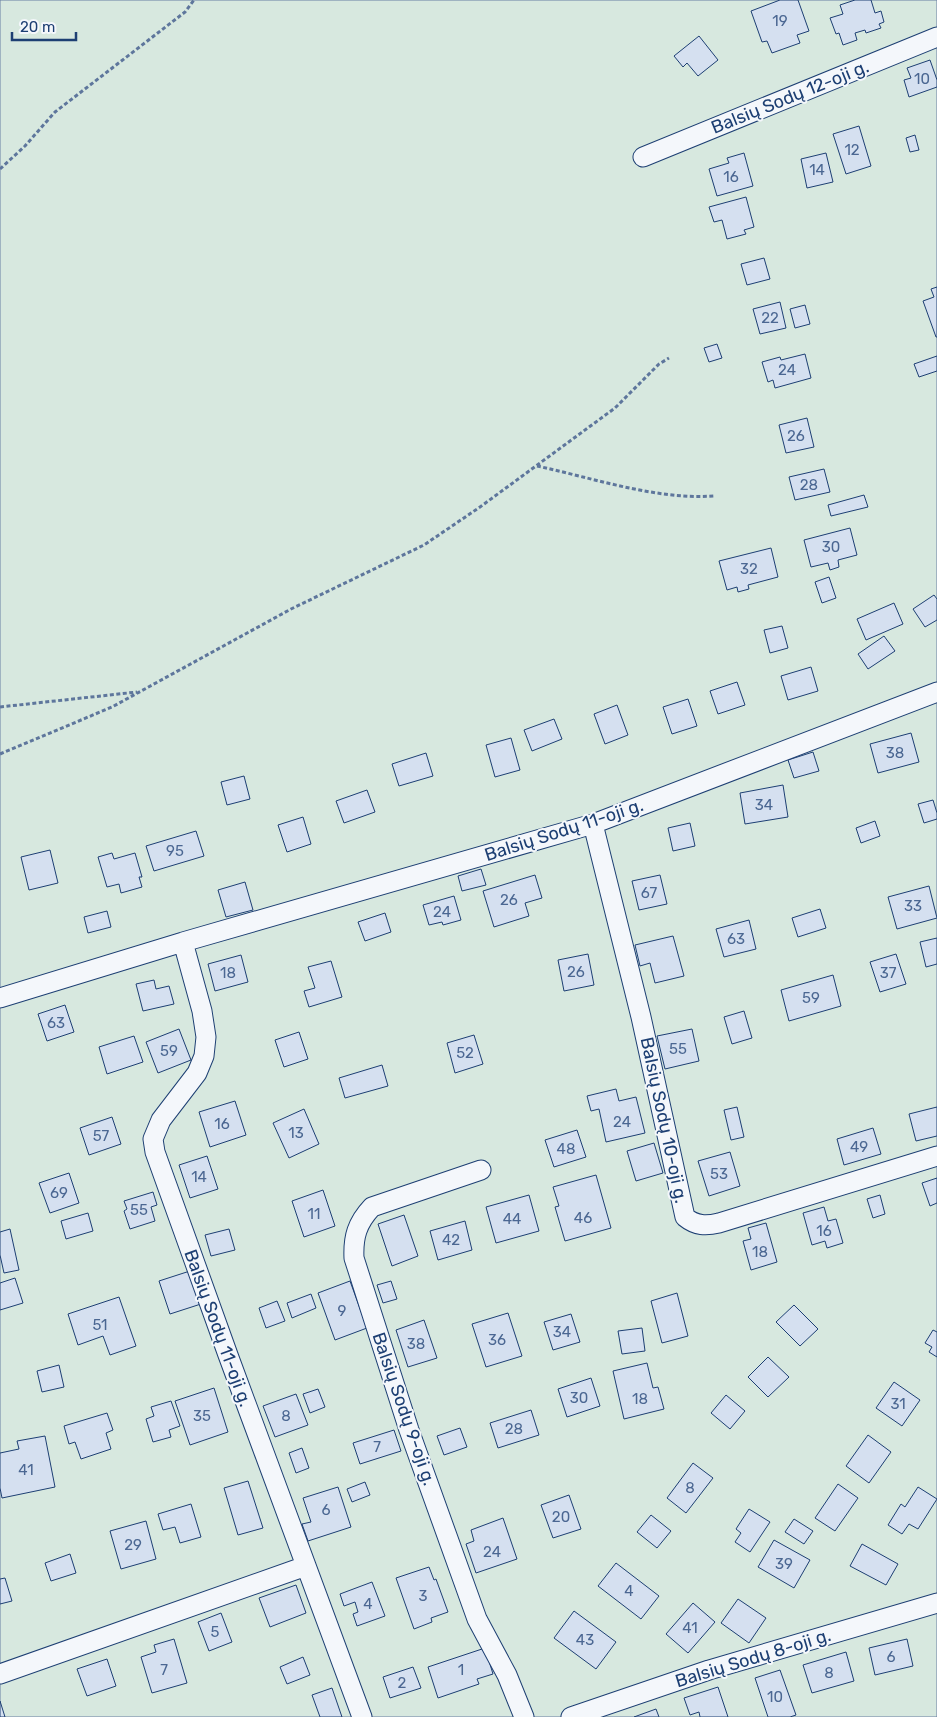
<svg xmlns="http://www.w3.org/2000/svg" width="937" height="1717" font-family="Rubik,sans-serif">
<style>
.green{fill:#d7e8df;stroke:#687fa3}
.building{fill:#d5e0f0;stroke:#1d3f73}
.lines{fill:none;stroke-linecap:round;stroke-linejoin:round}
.minor-casing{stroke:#1d3f73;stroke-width:21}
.path{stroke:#5e769c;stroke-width:3;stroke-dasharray:4 2.5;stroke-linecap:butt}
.minor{stroke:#f4f7fb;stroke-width:19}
.labels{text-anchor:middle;stroke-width:4;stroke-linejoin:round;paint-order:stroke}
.number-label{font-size:15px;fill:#4b6792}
.street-label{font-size:18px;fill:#1d3f73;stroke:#f4f7fb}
</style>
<rect width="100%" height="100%" fill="#f4f7fb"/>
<path class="green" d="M 0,0 L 937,0 L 937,1717 L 0,1717 Z"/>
<path class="building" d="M 780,0 L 798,0 L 809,31 L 797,35 L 800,43 L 772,53 L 767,41 L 762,42 L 751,11 Z
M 855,0 L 871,0 L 875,13 L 881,11 L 884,22 L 879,24 L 881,28 L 866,33 L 865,30 L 855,33 L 857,40 L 843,45 L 839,33 L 836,34 L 830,18 L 843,14 L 840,5 Z
M 699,36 L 718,60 L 698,76 L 687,63 L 683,67 L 674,56 Z
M 930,60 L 937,80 L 937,87 L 909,97 L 904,80 L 911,78 L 907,68 Z
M 859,126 L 871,166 L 846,174 L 833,134 Z
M 915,135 L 919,150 L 910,152 L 906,138 Z
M 744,153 L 753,186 L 717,196 L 709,169 L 729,163 L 727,158 Z
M 826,153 L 833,182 L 807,188 L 801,159 Z
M 746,197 L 754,227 L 744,230 L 746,234 L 727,239 L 722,220 L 714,222 L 709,207 Z
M 764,258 L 770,279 L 747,285 L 741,264 Z
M 937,287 L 937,337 L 936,337 L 923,301 L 934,297 L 931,289 Z
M 780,302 L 786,328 L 760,334 L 753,309 Z
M 805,305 L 810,324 L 795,328 L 790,309 Z
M 717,344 L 722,358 L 709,362 L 704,348 Z
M 805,354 L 811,378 L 775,388 L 773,380 L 768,382 L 762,362 L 780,357 L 781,360 Z
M 937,356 L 937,371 L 919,377 L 914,364 Z
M 807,418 L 814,447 L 786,453 L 779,425 Z
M 824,469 L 830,492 L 795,500 L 789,477 Z
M 864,495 L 868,507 L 831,516 L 828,505 Z
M 850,528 L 857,555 L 838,560 L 839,567 L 830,570 L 828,563 L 811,567 L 804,540 Z
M 771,548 L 778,577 L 748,585 L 749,589 L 738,592 L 737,587 L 727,590 L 719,561 Z
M 829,577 L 836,598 L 822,603 L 815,582 Z
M 934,595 L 937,599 L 937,620 L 925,627 L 913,609 Z
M 894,603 L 903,624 L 866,640 L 857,619 Z
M 782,626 L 788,648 L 770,653 L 764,630 Z
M 884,636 L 895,651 L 868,669 L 858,654 Z
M 811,667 L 818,691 L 788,700 L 781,676 Z
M 737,682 L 745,705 L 718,714 L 710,691 Z
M 688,699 L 697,726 L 672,734 L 663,707 Z
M 617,705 L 628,735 L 605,744 L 594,714 Z
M 554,719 L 562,739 L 532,751 L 524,730 Z
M 911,733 L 919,762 L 878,773 L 870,744 Z
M 511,738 L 520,770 L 495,777 L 486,745 Z
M 813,752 L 819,771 L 794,778 L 788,760 Z
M 426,753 L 433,776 L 399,786 L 392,764 Z
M 244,776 L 250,799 L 227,805 L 221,782 Z
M 783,785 L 788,817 L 745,824 L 740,793 Z
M 367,790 L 375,812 L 344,823 L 336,801 Z
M 933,800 L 937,813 L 937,819 L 924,823 L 918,804 Z
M 303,817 L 311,844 L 287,852 L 278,825 Z
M 875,821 L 880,836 L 861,843 L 856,828 Z
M 690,823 L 695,846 L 673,851 L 668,828 Z
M 196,831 L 204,856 L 154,871 L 146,846 Z
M 50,850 L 58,883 L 29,890 L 21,857 Z
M 112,853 L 114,859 L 135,853 L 142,877 L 139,877 L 142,887 L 121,893 L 119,884 L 107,887 L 98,857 Z
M 481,869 L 486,885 L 462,891 L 458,876 Z
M 535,875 L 542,898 L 525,903 L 529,916 L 494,927 L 483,891 Z
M 660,875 L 667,904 L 639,910 L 632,881 Z
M 245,882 L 253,910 L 226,917 L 218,890 Z
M 929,886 L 937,918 L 897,929 L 888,897 Z
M 454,896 L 461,920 L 443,925 L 442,922 L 429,925 L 423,905 Z
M 820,909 L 826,928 L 798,937 L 792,918 Z
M 107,911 L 111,927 L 88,933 L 84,917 Z
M 385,913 L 391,932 L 365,941 L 358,922 Z
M 749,920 L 756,949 L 724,957 L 716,929 Z
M 673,936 L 684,976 L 655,983 L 650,963 L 640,966 L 635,945 Z
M 937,938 L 937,964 L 926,967 L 920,942 Z
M 588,954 L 594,985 L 564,991 L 558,960 Z
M 896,954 L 906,984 L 880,992 L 870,962 Z
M 241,955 L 248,982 L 215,991 L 208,964 Z
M 331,961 L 342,997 L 309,1007 L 304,991 L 315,988 L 308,967 Z
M 833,975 L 841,1006 L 789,1021 L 781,990 Z
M 154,980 L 156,989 L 169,986 L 174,1004 L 143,1011 L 136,984 Z
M 65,1005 L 74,1032 L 47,1041 L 38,1014 Z
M 744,1011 L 752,1038 L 732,1044 L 724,1017 Z
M 179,1029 L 191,1060 L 158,1073 L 146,1042 Z
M 692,1029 L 699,1061 L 665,1069 L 657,1036 Z
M 299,1032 L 308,1059 L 284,1067 L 275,1040 Z
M 474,1035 L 483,1064 L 455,1073 L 447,1043 Z
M 134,1036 L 143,1062 L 107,1074 L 99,1047 Z
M 382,1065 L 388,1086 L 345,1098 L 339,1078 Z
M 616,1089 L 619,1101 L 636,1097 L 645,1133 L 606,1142 L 599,1109 L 591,1111 L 587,1096 Z
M 235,1101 L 246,1135 L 210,1147 L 199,1112 Z
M 737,1107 L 744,1137 L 731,1140 L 724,1110 Z
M 937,1107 L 937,1136 L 916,1141 L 909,1114 Z
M 304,1109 L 319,1144 L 289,1158 L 273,1123 Z
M 112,1117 L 121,1144 L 89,1155 L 80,1128 Z
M 873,1128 L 881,1154 L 844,1165 L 837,1139 Z
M 577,1130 L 586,1157 L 554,1167 L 545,1140 Z
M 654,1143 L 663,1173 L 636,1181 L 627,1151 Z
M 730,1152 L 740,1186 L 709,1196 L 698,1161 Z
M 207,1156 L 218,1189 L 190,1198 L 179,1165 Z
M 69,1173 L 79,1203 L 50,1213 L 39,1183 Z
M 596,1175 L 611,1228 L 565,1241 L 555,1207 L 559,1206 L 553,1187 Z
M 937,1178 L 937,1203 L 930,1206 L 922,1183 Z
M 323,1190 L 335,1226 L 304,1237 L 292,1201 Z
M 153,1192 L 157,1205 L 151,1207 L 155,1221 L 130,1229 L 124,1211 L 127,1209 L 124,1201 Z
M 529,1195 L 539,1231 L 496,1243 L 486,1207 Z
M 880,1195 L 885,1214 L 873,1218 L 867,1199 Z
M 824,1207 L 828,1221 L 836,1219 L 843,1243 L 827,1248 L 825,1241 L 812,1245 L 803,1213 Z
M 88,1213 L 93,1231 L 66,1239 L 61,1221 Z
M 404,1215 L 418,1256 L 392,1266 L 378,1224 Z
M 465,1221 L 472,1250 L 438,1260 L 430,1231 Z
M 766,1223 L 777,1262 L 751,1270 L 743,1241 L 751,1239 L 748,1228 Z
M 10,1229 L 19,1270 L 4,1273 L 0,1255 L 0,1232 Z
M 229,1229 L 235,1250 L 211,1256 L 205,1235 Z
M 193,1270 L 204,1303 L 170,1314 L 159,1281 Z
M 15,1278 L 23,1303 L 0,1310 L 0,1283 Z
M 350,1281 L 367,1328 L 335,1340 L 318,1293 Z
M 391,1281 L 397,1299 L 383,1303 L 377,1285 Z
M 677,1293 L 688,1336 L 662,1343 L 651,1301 Z
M 311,1294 L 316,1308 L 292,1318 L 287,1303 Z
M 119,1297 L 136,1346 L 110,1355 L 103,1336 L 78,1345 L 68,1314 Z
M 277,1301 L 285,1321 L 266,1328 L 259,1308 Z
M 794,1305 L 818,1329 L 800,1346 L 776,1322 Z
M 508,1313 L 522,1356 L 486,1367 L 472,1324 Z
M 571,1314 L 580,1342 L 553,1350 L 544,1322 Z
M 424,1320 L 437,1358 L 408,1367 L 396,1330 Z
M 642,1328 L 645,1351 L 622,1354 L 618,1331 Z
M 933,1330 L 937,1332 L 937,1357 L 929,1352 L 932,1347 L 925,1343 Z
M 768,1357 L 789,1377 L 768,1397 L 748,1377 Z
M 647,1363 L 653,1388 L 658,1387 L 664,1409 L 624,1419 L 613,1371 Z
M 59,1365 L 64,1387 L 42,1392 L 37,1371 Z
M 591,1378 L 600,1406 L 567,1417 L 558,1389 Z
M 894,1382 L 920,1400 L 902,1426 L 876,1408 Z
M 214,1388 L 228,1432 L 190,1445 L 175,1401 Z
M 318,1389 L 325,1407 L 310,1413 L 303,1394 Z
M 296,1394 L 308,1425 L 275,1437 L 263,1406 Z
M 726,1395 L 745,1411 L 730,1429 L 711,1413 Z
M 171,1401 L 180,1426 L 169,1430 L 171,1437 L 153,1442 L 146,1419 L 154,1416 L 151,1407 Z
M 531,1410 L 539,1435 L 498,1448 L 490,1423 Z
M 107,1413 L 113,1430 L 106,1433 L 111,1449 L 81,1459 L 75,1442 L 69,1444 L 64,1426 Z
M 460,1428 L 467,1447 L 444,1455 L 437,1436 Z
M 394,1430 L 401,1451 L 360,1464 L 353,1443 Z
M 868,1435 L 891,1452 L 869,1483 L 846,1466 Z
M 45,1436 L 55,1487 L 2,1498 L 0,1488 L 0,1453 L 19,1449 L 17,1441 Z
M 302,1448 L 309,1468 L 296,1473 L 289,1453 Z
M 693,1463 L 713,1478 L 686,1513 L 667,1498 Z
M 248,1481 L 263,1528 L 238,1535 L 224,1488 Z
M 365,1482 L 370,1495 L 352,1502 L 347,1489 Z
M 838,1484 L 858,1498 L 835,1531 L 815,1518 Z
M 338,1487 L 351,1527 L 308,1541 L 302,1524 L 311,1522 L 303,1498 Z
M 918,1487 L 937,1499 L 918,1529 L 909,1524 L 902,1534 L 888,1525 L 901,1504 L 905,1507 Z
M 569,1495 L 581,1529 L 553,1538 L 541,1505 Z
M 191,1504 L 201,1537 L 180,1543 L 175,1527 L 163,1530 L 158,1514 Z
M 749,1509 L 770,1522 L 750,1552 L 735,1542 L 741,1533 L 736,1529 Z
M 651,1515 L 671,1531 L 657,1548 L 637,1532 Z
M 503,1518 L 517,1559 L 476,1573 L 466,1544 L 474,1541 L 471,1530 Z
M 794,1519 L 813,1531 L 804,1544 L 785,1532 Z
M 146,1521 L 156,1559 L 121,1569 L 110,1531 Z
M 774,1540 L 810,1560 L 794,1588 L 758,1567 Z
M 862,1544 L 898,1564 L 886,1585 L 850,1566 Z
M 70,1554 L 76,1573 L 51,1581 L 45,1563 Z
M 616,1563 L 659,1596 L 641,1619 L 598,1586 Z
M 429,1567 L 434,1580 L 436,1579 L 448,1612 L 431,1618 L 432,1622 L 414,1629 L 396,1578 Z
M 5,1578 L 12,1601 L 0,1604 L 0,1579 Z
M 372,1582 L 385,1616 L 357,1626 L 353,1614 L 358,1612 L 355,1602 L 344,1606 L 340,1594 Z
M 296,1585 L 306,1613 L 270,1627 L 259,1598 Z
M 738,1599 L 766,1618 L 749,1643 L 721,1623 Z
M 693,1603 L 715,1622 L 688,1653 L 666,1634 Z
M 574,1611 L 616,1642 L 596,1669 L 554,1638 Z
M 221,1613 L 232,1642 L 209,1651 L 198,1622 Z
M 174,1639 L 187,1683 L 152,1693 L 141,1657 L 156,1652 L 154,1645 Z
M 907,1639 L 913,1666 L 875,1675 L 869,1648 Z
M 485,1648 L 493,1674 L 477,1679 L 479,1684 L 438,1698 L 428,1667 Z
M 846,1652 L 854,1681 L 812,1693 L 803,1665 Z
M 303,1657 L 310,1675 L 287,1684 L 280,1667 Z
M 107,1659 L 116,1686 L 87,1696 L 77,1669 Z
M 413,1667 L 421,1688 L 390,1698 L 383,1677 Z
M 780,1670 L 796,1715 L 790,1717 L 768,1717 L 755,1678 Z
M 718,1687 L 728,1717 L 700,1717 L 699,1712 L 690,1715 L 684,1698 Z
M 332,1688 L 342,1717 L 320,1717 L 312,1695 Z
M 0,1701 L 5,1717 L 0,1717 Z
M 656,1709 L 659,1717 L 634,1717 Z"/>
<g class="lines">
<g class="minor-casing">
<path id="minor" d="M 643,157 L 937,37
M 593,824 L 641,1017 L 685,1217 C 696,1226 706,1226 719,1223 L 937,1156
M 0,998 L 183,942
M 481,1170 L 372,1207 C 357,1223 353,1237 354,1258 L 409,1430 L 477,1619 L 507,1675 L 524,1717
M 0,1674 L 306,1566
M 362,1717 L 228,1355 L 155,1152 L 153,1139 L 161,1120 L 197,1073 L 204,1056 L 206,1037 L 202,1011 L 183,942 L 593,824 L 937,692
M 571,1717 L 709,1670 L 937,1603"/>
</g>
<path class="path" d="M 0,169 L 25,146 L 55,112 L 185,12 L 194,0
M 537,466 C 593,478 656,500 714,496
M 0,707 L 137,692
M 0,754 L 112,707 L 291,609 L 424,545 L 480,507 L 615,408 L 659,364 L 669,358"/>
<use href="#minor" class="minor"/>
</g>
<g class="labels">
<g class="number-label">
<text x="780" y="26">19</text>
<text x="922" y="84">10</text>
<text x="852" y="155">12</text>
<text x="817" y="175">14</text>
<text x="731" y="182">16</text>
<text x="770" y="323">22</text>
<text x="787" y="375">24</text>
<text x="796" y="441">26</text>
<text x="809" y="490">28</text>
<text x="831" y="552">30</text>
<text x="749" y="574">32</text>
<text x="895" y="758">38</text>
<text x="764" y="810">34</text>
<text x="175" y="856">95</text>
<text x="649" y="898">67</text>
<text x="509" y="905">26</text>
<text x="913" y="911">33</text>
<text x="442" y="917">24</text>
<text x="736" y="944">63</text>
<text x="576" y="977">26</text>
<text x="228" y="978">18</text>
<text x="888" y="978">37</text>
<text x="811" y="1003">59</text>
<text x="56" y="1028">63</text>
<text x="678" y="1054">55</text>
<text x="169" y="1056">59</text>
<text x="465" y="1058">52</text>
<text x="622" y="1127">24</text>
<text x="222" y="1129">16</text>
<text x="296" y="1138">13</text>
<text x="101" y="1141">57</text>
<text x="859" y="1152">49</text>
<text x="566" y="1154">48</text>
<text x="719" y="1179">53</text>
<text x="199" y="1182">14</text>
<text x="59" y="1198">69</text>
<text x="139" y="1215">55</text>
<text x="314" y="1219">11</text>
<text x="583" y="1223">46</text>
<text x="512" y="1224">44</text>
<text x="824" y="1236">16</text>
<text x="451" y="1245">42</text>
<text x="760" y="1257">18</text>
<text x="342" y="1316">9</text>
<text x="100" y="1330">51</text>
<text x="562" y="1337">34</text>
<text x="497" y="1345">36</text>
<text x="416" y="1349">38</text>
<text x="579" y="1403">30</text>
<text x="640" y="1404">18</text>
<text x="898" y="1409">31</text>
<text x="202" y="1421">35</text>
<text x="286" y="1421">8</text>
<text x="514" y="1434">28</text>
<text x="377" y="1452">7</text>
<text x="26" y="1475">41</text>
<text x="690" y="1493">8</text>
<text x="326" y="1515">6</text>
<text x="561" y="1522">20</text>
<text x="133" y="1550">29</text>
<text x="492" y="1557">24</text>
<text x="784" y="1569">39</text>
<text x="629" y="1596">4</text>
<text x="423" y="1601">3</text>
<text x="368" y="1609">4</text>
<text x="690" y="1633">41</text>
<text x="215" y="1637">5</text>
<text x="585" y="1645">43</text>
<text x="891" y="1662">6</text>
<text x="164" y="1675">7</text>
<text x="461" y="1675">1</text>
<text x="829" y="1678">8</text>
<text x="402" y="1688">2</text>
<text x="775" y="1702">10</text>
</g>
<g class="street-label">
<text transform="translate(790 97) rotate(-22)" y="6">Balsių Sodų 12-oji g.</text>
<text transform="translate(564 830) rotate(-18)" y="6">Balsių Sodų 11-oji g.</text>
<text transform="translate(664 1120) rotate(78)" y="6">Balsių Sodų 10-oji g.</text>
<text transform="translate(218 1328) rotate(70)" y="6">Balsių Sodų 11-oji g.</text>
<text transform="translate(404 1409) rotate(71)" y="6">Balsių Sodų 9-oji g.</text>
<text transform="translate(753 1658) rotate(-17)" y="6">Balsių Sodų 8-oji g.</text>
</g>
</g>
<path d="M12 32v8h64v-8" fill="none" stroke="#1d3f73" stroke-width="2.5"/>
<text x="20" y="32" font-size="15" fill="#1d3f73" stroke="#f4f7fb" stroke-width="4" paint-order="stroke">20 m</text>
</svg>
